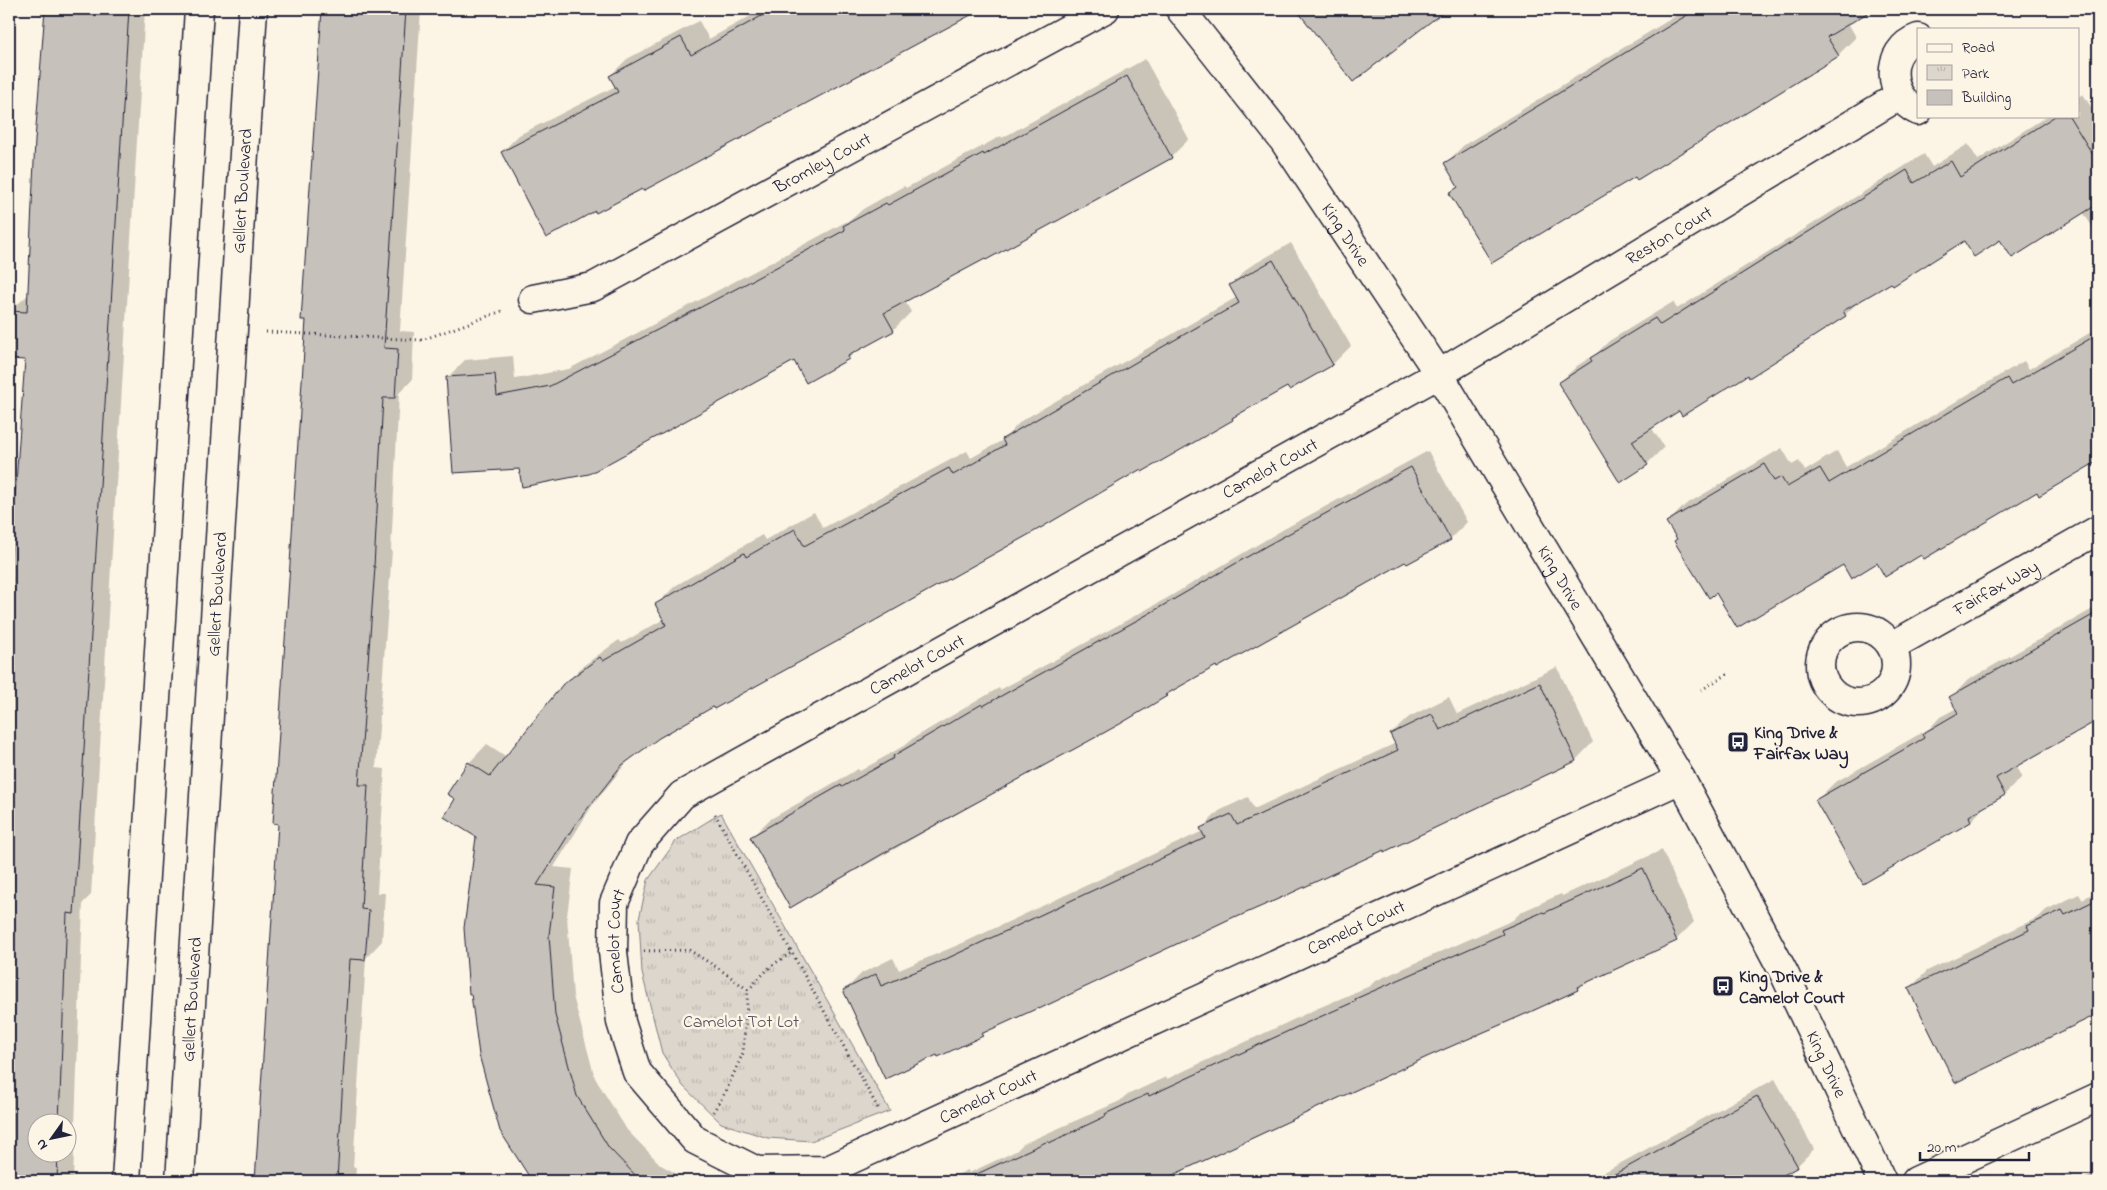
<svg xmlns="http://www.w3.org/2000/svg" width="2107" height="1190" font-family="'Indie Flower',sans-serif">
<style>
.park{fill:url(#park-tufts);stroke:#7f7c84}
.shadow{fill:#0003;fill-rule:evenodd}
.building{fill:#c6c1bb;stroke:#22223b}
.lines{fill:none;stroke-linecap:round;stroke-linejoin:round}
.street-casing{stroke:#22223b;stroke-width:31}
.secondary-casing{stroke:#22223b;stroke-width:31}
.path{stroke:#22223b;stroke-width:3;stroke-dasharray:1 4;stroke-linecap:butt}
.street{stroke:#fcf5e5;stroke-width:28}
.secondary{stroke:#fcf5e5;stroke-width:28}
.labels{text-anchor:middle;stroke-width:5;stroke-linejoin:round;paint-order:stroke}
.street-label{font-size:18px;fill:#22223b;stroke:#fcf5e5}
.poi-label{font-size:18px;font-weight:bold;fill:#22223b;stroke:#fcf5e5;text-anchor:start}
.park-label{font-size:18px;fill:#504f5f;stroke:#fcf5e5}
</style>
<defs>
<pattern id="park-tufts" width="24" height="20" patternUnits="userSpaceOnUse" patternTransform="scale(1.25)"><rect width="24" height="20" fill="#dcd6cc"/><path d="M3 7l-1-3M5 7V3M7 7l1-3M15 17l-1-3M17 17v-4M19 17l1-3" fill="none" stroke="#bcb7b0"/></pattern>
</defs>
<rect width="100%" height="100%" fill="#fcf5e5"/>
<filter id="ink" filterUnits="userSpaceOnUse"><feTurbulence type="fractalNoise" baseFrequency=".02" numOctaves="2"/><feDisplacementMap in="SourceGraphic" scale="10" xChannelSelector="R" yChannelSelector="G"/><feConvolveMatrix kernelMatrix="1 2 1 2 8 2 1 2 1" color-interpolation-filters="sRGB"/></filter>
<g filter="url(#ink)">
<path class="park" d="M 721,813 L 890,1111 L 811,1141 L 768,1138 L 721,1123 L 683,1086 L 662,1053 L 642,973 L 639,919 L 648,880 L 676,841 Z"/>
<path class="shadow" d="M 46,9 L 145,9 L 91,895 L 83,903 L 73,1181 L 9,1181 L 9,639 L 26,359 L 9,358 L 9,336 L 10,311 L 29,294 L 37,140 ZM 38,1122 L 68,1122 L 68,1152 L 38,1152 Z
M 323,9 L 421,9 L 400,331 L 414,332 L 412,380 L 399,393 L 391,550 L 392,550 L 376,768 L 385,769 L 377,893 L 385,893 L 382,941 L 366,958 L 353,1167 L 356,1167 L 355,1181 L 256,1181 L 279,822 L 307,319 L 303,318 Z
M 763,9 L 982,9 L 547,236 L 502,152 L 519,135 L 616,86 L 610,76 L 627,59 L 699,21 L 709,39 Z
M 1298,9 L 1444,9 L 1353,80 Z
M 1687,9 L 1868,9 L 1848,23 L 1856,37 L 1838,55 L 1636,175 L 1451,193 L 1459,186 L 1446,163 L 1464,145 Z
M 1145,59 L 1189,139 L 1171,157 L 987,258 L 986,257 L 905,301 L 911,312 L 893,330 L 857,350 L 849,358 L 794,359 L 520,468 L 447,378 L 465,360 L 513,356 L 515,379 L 569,369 L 766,265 L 853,218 L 863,209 L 904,186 L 906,188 L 1001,136 L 1002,138 Z
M 2083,94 L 2098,118 L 2098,229 L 2095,231 L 2083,212 L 2001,238 L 1965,239 L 1861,299 L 1845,315 L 1749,376 L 1748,374 L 1679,409 L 1651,427 L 1664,447 L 1647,464 L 1559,383 L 1577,366 L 1597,353 L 1609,341 L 1673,302 L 1677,309 L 1924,154 L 1932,167 L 1968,144 L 1978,160 L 2047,116 L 2078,116 L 2078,97 Z
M 1291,243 L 1351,346 L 1333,364 L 1287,385 L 1238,413 L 1233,419 L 1143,470 L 1141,467 L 713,705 L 659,737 L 630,758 L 592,806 L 554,867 L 573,869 L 567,916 L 573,996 L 595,1078 L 627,1130 L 661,1165 L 689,1181 L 534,1181 L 502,1130 L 477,836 L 457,798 L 469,763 L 487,744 L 507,757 L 564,685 L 583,666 L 619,640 L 622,643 L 664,619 L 656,605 L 675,586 L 762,535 L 765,540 L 814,512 L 823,528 L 967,451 L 971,458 L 1003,440 L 1021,421 L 1237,297 L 1231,285 L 1249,267 Z
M 2098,328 L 2098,460 L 2040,494 L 2038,490 L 1921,554 L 1844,564 L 1717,591 L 1668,522 L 1685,505 L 1782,448 L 1792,465 L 1799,461 L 1805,471 L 1837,451 L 1846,467 L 2024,361 L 2029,369 Z
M 1428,451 L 1467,522 L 1450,539 L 1406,561 L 1217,664 L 1172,690 L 1166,696 L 1119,723 L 791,907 L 752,837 L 769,820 L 858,769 L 860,771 L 907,744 L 912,739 L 999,688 L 1000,690 L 1169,597 L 1284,529 Z
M 2098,606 L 2098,718 L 2015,766 L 2022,777 L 2005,794 L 1986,805 L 1971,821 L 1863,882 L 1817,800 L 1834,783 L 1930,728 L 1940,717 L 1957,708 L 1951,698 L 1968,680 Z
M 1557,667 L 1593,742 L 1576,760 L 1385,850 L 1384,849 L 987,1030 L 982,1035 L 845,990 L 862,973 L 893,958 L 899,970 L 965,942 L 1203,831 L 1202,828 L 1219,811 L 1248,797 L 1254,809 L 1396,743 L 1391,734 L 1409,717 L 1449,697 L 1457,714 Z
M 1662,850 L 1694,922 L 1676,940 L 1584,982 L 1578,989 L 1428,1055 L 1158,1181 L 944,1181 L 968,1170 L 969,1173 L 1016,1151 L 1023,1144 L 1120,1101 L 1125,1096 L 1166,1077 L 1167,1079 L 1316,1009 L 1370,986 L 1375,981 L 1513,920 L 1521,912 L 1561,894 L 1562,896 Z
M 2098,891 L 2098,1012 L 1956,1082 L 1910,988 L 1927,971 L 2039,917 L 2046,910 L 2079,894 L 2082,899 Z
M 1775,1079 L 1814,1149 L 1797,1166 L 1771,1181 L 1588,1181 Z
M 2070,1172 L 2074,1181 L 2051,1181 Z
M 2098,1173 L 2098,1181 L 2080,1181 Z"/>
<path class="building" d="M 45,9 L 129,9 L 74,914 L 67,913 L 59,1122 L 38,1122 L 38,1152 L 58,1152 L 57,1181 L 9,1181 L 9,628 L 12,577 L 9,577 L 25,360 L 9,359 L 9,311 L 27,312 L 35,140 Z
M 322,9 L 406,9 L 384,348 L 398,349 L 395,398 L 383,398 L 374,567 L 375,567 L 359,785 L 368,785 L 361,909 L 369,910 L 365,960 L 350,959 L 337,1181 L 255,1181 L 278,824 L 273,823 L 306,320 L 301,320 Z
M 774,9 L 982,9 L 643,191 L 642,189 L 596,213 L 595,211 L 546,238 L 501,152 L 618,92 L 609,76 L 681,37 L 691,55 Z
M 1296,9 L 1447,9 L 1353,82 Z
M 1697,9 L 1874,9 L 1827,37 L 1839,56 L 1637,180 L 1635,177 L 1492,263 L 1449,193 L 1458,187 L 1444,163 Z
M 1127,76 L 1172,158 L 986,260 L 985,259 L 884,313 L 894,331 L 848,356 L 849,359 L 806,383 L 794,361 L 589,474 L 522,487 L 519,469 L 453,473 L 446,377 L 495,374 L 497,396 L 550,386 L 747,283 L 845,230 L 843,226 L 886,203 L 888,205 L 983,153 L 984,155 Z
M 2055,116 L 2069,116 L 2098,163 L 2098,204 L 2012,258 L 2000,240 L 1974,257 L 1964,241 L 1893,286 L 1891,283 L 1843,311 L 1846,316 L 1749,378 L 1748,375 L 1682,416 L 1679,411 L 1632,441 L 1648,465 L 1620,483 L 1558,383 L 1592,361 L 1590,358 L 1655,318 L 1660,325 L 1907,170 L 1914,183 L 1951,161 L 1960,177 Z
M 1273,260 L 1333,365 L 1289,390 L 1287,387 L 1232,418 L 1233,420 L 1142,472 L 1141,469 L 1044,526 L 858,630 L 714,709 L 713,707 L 659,738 L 621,766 L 574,826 L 537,885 L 555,887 L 549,935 L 555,1015 L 577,1096 L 609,1148 L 641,1181 L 532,1181 L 500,1131 L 479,1055 L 471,994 L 469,994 L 464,928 L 476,837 L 444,817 L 455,799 L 447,794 L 468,762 L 490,776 L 563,684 L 600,657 L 603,661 L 666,625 L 655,604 L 744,553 L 746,557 L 795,529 L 804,546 L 949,468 L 953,475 L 1005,445 L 1002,439 L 1239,303 L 1229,285 Z
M 2098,334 L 2098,461 L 2039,496 L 2037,492 L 1924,559 L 1921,555 L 1885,577 L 1877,563 L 1851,579 L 1843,565 L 1737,628 L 1716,593 L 1709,598 L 1674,541 L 1677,539 L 1666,522 L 1764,464 L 1774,481 L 1781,477 L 1787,487 L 1820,468 L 1829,483 L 2007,378 L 2011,385 Z
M 1411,467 L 1451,540 L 1407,564 L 1405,562 L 1217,668 L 1216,666 L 1165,695 L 1167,696 L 1120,724 L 884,853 L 790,908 L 750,837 L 841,785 L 842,787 L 894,758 L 893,756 L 982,704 L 983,706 L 1150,613 L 1266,546 Z
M 2098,612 L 2098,720 L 1996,778 L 2005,795 L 1969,816 L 1971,822 L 1863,884 L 1815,800 L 1924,738 L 1922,734 L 1958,713 L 1949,697 Z
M 1540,683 L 1576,761 L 1384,852 L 1384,850 L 1285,896 L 1237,917 L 1236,916 L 1039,1009 L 1038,1008 L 981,1034 L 983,1036 L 938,1057 L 937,1055 L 885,1079 L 843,990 L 876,974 L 881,986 L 946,959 L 1205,838 L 1200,828 L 1231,814 L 1237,825 L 1398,750 L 1390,734 L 1432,714 L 1440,730 Z
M 1643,868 L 1677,941 L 1577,987 L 1578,990 L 1530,1012 L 1429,1056 L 1160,1181 L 962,1181 L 1048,1141 L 1049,1143 L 1106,1116 L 1105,1114 L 1148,1094 L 1149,1096 L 1297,1027 L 1356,1001 L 1355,999 L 1503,934 L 1501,930 L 1543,912 L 1544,913 Z
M 2098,899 L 2098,1014 L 1955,1083 L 1908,988 L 2029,930 L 2027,926 L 2062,910 L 2065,915 Z
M 1757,1096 L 1798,1167 L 1773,1181 L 1602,1181 Z"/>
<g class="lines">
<g class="street-casing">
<g id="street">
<path d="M 1918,38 C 1884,50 1887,97 1918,111"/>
<path id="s1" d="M 533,299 L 593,287 L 1105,9"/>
<circle cx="1858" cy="665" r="38"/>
<path id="s2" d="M 1892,646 L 2098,530"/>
<path id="s3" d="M 1681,779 L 828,1170 L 757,1171 L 695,1140 L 637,1072 L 621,1022 L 613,952 L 614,903 L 639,844 L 682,795 L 1439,374 L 1899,96"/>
<path d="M 1916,1181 L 2098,1097"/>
</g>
</g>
<g class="secondary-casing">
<g id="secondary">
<path id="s4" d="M 1180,9 L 1284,141 L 1439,374 L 1681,779 L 1784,973 L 1882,1181"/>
<path d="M 126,1181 L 199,9"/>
<path id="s5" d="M 180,1181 L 253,9"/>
</g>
</g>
<path class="path" d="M 266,332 L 422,340 L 502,311
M 1701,690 L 1731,672
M 715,814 L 879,1110
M 644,951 L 689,950 L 721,970 L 748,990 L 743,1053 L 726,1091 L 713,1112
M 748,990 L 771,966 L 791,953"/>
<use href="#street" class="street"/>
<use href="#secondary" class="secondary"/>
</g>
</g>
<defs>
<g id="bus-square" transform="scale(1.125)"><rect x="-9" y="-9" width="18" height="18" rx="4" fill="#22223b" stroke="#fcf5e5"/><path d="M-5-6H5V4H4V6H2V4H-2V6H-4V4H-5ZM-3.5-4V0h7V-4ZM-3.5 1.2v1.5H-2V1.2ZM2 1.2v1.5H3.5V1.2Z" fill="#fff"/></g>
</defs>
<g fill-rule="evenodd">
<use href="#bus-square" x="1738" y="742"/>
<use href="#bus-square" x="1723" y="986"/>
</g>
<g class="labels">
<g class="street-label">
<text dy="6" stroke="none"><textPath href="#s1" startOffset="322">Bromley Court</textPath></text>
<text dy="6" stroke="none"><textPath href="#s5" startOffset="992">Gellert Boulevard</textPath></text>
<text dy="6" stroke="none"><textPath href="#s4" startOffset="280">King Drive</textPath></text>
<text dy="6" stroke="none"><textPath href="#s3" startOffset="2604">Reston Court</textPath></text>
<text dy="6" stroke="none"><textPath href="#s3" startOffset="2142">Camelot Court</textPath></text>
<text dy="6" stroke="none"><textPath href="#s4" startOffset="685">King Drive</textPath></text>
<text dy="6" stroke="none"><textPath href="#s2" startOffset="119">Fairfax Way</textPath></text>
<text dy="6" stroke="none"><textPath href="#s5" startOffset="588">Gellert Boulevard</textPath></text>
<text dy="6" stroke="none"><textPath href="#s3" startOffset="1738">Camelot Court</textPath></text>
<text transform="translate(1356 927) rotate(-25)" y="6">Camelot Court</text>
<text dy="6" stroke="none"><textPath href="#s3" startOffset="1302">Camelot Court</textPath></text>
<text dy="6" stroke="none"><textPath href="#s5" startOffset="182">Gellert Boulevard</textPath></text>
<text dy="6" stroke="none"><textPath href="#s4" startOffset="1240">King Drive</textPath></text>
<text transform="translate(988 1096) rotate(-25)" y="6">Camelot Court</text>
</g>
<g class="poi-label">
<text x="1754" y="738">King Drive &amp;<tspan x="1754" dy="21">Fairfax Way</tspan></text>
<text x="1739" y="982">King Drive &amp;<tspan x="1739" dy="21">Camelot Court</tspan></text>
</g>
<g class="park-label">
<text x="741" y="1027">Camelot Tot Lot</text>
</g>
</g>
<rect width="2107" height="1190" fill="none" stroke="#fcf5e5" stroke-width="30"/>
<rect x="15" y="15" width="2077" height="1160" fill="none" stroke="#22223b" stroke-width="2" filter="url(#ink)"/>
<rect x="1917" y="28" width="162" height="90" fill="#fcf5e5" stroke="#a5a1a1"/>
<rect x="1927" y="44" width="25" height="8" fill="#fcf5e5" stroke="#a5a1a1"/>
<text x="1962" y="52" font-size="15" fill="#22223b">Road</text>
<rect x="1927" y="65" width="25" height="15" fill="url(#park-tufts)" stroke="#a5a1a1"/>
<text x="1962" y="78" font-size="15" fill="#22223b">Park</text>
<rect x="1927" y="90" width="25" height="15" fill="#c6c1bb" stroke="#a5a1a1"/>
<text x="1962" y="102" font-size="15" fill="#22223b">Building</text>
<g transform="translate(52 1138) rotate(237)"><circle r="24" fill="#fcf5e5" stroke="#a5a1a1"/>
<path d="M0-4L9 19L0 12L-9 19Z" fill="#22223b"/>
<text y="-8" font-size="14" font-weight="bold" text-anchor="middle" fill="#22223b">N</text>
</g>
<path d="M1920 1152v8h109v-8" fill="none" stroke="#22223b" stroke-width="2.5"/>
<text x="1927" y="1152" font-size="15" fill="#22223b" stroke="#fcf5e5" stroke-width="4" paint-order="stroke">20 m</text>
</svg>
